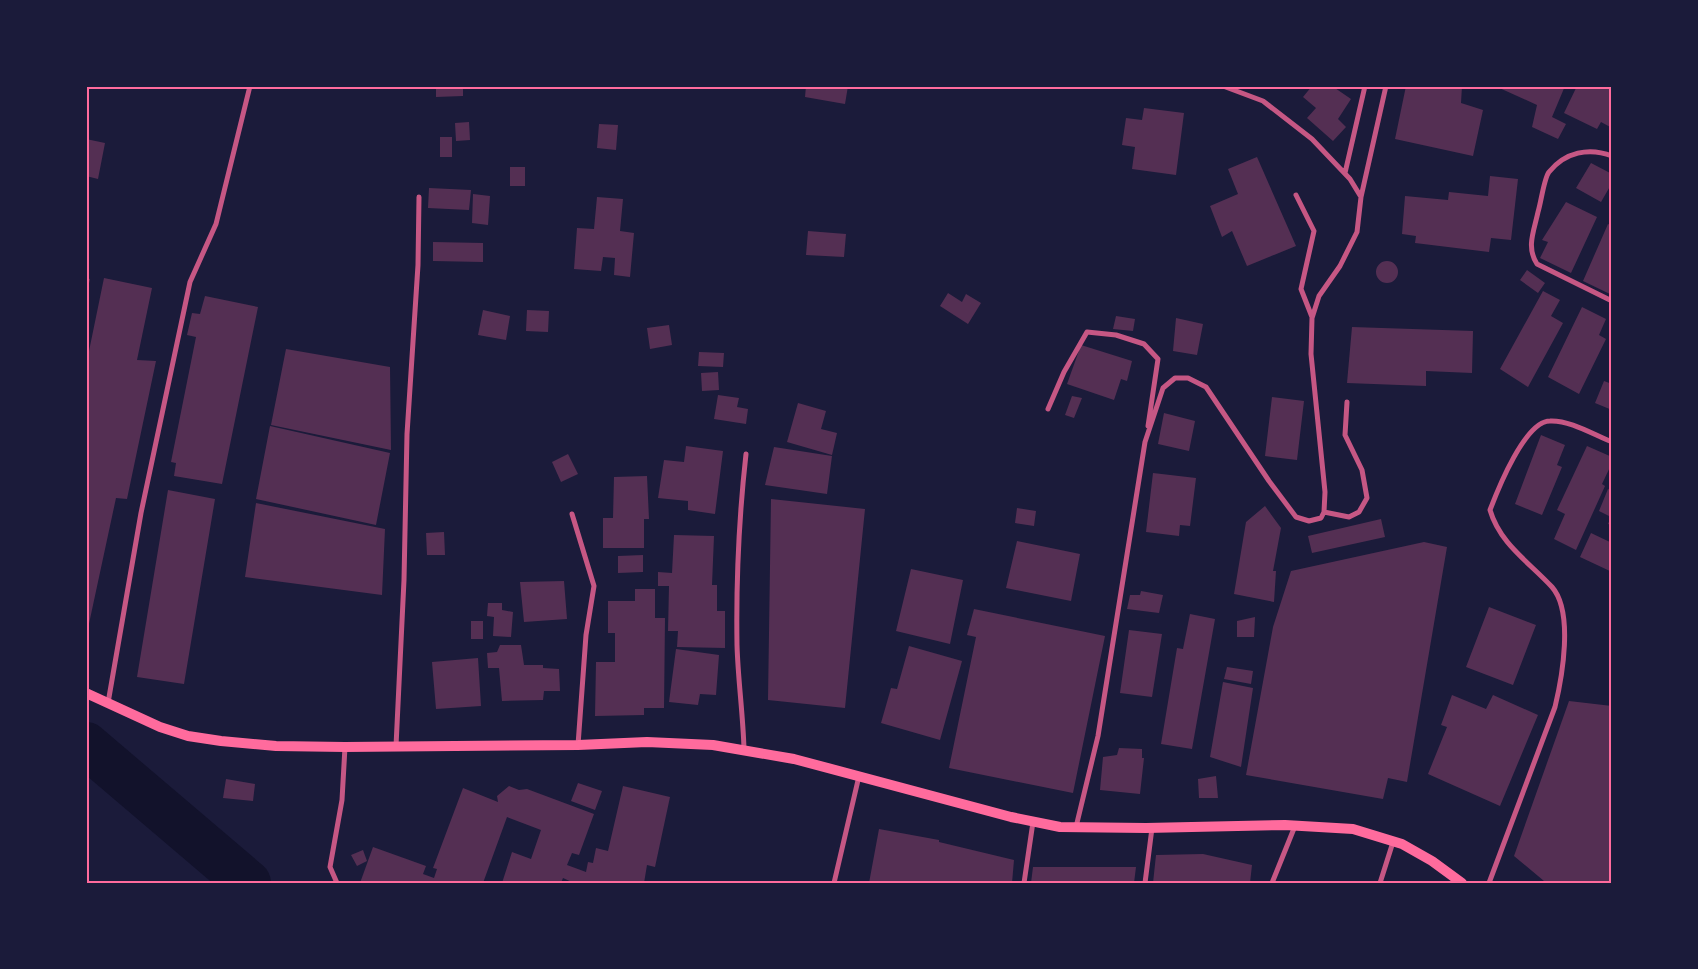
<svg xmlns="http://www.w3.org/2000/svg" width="1698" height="969" font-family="'PT Serif',serif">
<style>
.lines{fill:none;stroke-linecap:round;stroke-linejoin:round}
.river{stroke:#12122b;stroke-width:46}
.building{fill:#542f53}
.minor{stroke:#c65784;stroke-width:5}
.secondary{stroke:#ff6b9d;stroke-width:10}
.neatline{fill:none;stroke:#ff6b9d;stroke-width:2}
</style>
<rect width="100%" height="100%" fill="#1b1b3a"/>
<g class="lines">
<path class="river" d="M 86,745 L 248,883"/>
</g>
<path class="building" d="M 436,86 L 463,86 L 463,96 L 436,97 Z
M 806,86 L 848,86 L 845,104 L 805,97 Z
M 1312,86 L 1332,86 L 1351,99 L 1338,119 L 1346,127 L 1333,141 L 1307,118 L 1316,108 L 1303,97 Z
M 1406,86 L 1462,86 L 1461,103 L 1483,110 L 1473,156 L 1395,139 Z
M 1495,86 L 1565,86 L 1552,117 L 1566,124 L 1558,139 L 1532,127 L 1537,105 Z
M 1577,86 L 1612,86 L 1612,128 L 1601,122 L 1597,129 L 1564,113 Z
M 1144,108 L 1184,113 L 1176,175 L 1132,169 L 1135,147 L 1122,145 L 1126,118 L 1142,120 Z
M 469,122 L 470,140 L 456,141 L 455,123 Z
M 599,124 L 618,125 L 616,150 L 597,148 Z
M 440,137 L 452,137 L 452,157 L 440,157 Z
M 86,139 L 105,143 L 98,179 L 86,176 Z
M 1257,157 L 1296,246 L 1247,266 L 1232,231 L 1222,237 L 1210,206 L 1238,194 L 1228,169 Z
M 1591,163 L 1612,174 L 1612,183 L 1601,202 L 1576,188 Z
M 510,167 L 525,167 L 525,186 L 510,186 Z
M 1490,176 L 1518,179 L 1511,240 L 1491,238 L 1489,252 L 1415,243 L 1416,236 L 1402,234 L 1405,196 L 1448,200 L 1449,192 L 1488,196 Z
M 429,188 L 471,190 L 469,210 L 428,208 Z
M 473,194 L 490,196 L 488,225 L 472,223 Z
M 597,197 L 623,199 L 620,231 L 634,233 L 630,277 L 614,275 L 615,258 L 603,257 L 601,271 L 574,269 L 577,228 L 594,229 Z
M 1566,202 L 1597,217 L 1571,273 L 1540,258 L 1548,242 L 1542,240 Z
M 1608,224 L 1612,226 L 1612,295 L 1583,281 Z
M 808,231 L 846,234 L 844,257 L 806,255 Z
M 433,242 L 483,243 L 483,262 L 433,261 Z
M1376 272a11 11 0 1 1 22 0a11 11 0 1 1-22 0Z
M 1527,270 L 1545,283 L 1538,293 L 1520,280 Z
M 86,278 L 90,279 L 87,292 L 86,292 Z
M 104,278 L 152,288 L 137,360 L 156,361 L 127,499 L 116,498 L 87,633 L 86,352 L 89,351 Z
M 1543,291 L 1560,300 L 1551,316 L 1563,323 L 1528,387 L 1500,369 Z
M 948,293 L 962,302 L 966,294 L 981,303 L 968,324 L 940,306 Z
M 205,296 L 258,307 L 222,484 L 174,476 L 176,463 L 171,462 L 196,337 L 187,335 L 192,313 L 200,314 Z
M 1582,307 L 1606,319 L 1599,335 L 1606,339 L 1579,394 L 1548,377 Z
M 483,310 L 510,316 L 506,340 L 478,335 Z
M 527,310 L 549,311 L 548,332 L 526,331 Z
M 1116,316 L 1135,319 L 1133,331 L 1113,329 Z
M 1176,318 L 1203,324 L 1197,355 L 1173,351 Z
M 669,325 L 672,345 L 650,349 L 647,328 Z
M 1352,327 L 1473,331 L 1472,373 L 1426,371 L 1426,386 L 1347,383 Z
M 1081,345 L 1132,361 L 1127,381 L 1121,379 L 1114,400 L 1067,384 Z
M 286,349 L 390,367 L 391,450 L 271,425 Z
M 699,352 L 724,353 L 723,367 L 698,366 Z
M 718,372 L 719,390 L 702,391 L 701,373 Z
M 1604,381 L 1612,384 L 1612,410 L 1595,403 Z
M 718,395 L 739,398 L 737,407 L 748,409 L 746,424 L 714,419 Z
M 1072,396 L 1082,398 L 1074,418 L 1065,415 Z
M 1272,397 L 1304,401 L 1297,460 L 1265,456 Z
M 798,403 L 826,411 L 821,429 L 837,433 L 832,455 L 787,442 Z
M 1164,413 L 1195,421 L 1189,451 L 1158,444 Z
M 270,426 L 390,453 L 376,525 L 256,499 Z
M 1541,435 L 1565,445 L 1557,465 L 1562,467 L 1542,515 L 1515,504 Z
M 686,446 L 723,451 L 715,514 L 688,510 L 688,501 L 658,498 L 664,460 L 684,462 Z
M 1587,446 L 1612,457 L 1612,463 L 1602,484 L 1605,486 L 1576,550 L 1554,539 L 1565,514 L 1557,510 Z
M 774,447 L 832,456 L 827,494 L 765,485 Z
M 568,454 L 578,474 L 561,482 L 552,462 Z
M 1153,473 L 1196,478 L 1190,526 L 1180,525 L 1179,536 L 1146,532 Z
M 647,476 L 649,519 L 644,519 L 644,548 L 603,548 L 603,518 L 613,518 L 614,477 Z
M 1608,489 L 1612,491 L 1612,525 L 1608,524 L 1611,517 L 1599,511 Z
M 168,490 L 215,499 L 184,684 L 137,677 Z
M 771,499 L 865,509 L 845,708 L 768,700 Z
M 256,503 L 385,529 L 382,595 L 245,577 Z
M 1265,506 L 1281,528 L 1273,571 L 1276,571 L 1274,602 L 1234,594 L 1246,522 Z
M 1017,508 L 1036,511 L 1034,526 L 1015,523 Z
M 1381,519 L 1385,537 L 1312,553 L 1308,536 Z
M 444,532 L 445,555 L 427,555 L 426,533 Z
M 1591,533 L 1612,543 L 1612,572 L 1580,557 Z
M 674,535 L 714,536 L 712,585 L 717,585 L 717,611 L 725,611 L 725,648 L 677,647 L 678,631 L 668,631 L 669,586 L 658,586 L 658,572 L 672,573 Z
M 1017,541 L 1080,554 L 1071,601 L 1006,588 Z
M 1424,542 L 1447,547 L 1407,782 L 1388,778 L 1383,799 L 1246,775 L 1273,627 L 1291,571 Z
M 643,555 L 643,572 L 618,573 L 618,556 Z
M 911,569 L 963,580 L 950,644 L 896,631 Z
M 564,581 L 567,619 L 524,622 L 520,582 Z
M 635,589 L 655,589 L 655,618 L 665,618 L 664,708 L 644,708 L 644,715 L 595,716 L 596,662 L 615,662 L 615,633 L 608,633 L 608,601 L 635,601 Z
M 1141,591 L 1163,595 L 1159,613 L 1127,609 L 1130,595 L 1140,595 Z
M 488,603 L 502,603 L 502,610 L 513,612 L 511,637 L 493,636 L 494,617 L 487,616 Z
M 1489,607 L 1536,625 L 1513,685 L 1466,667 Z
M 974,609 L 1105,636 L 1073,793 L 949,768 L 976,637 L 967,635 Z
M 1190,614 L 1215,619 L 1192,749 L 1161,744 L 1177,648 L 1183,649 Z
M 1255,617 L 1254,637 L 1237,637 L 1237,621 Z
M 471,621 L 483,621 L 483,639 L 471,639 Z
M 1129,630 L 1162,634 L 1152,697 L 1120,693 Z
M 500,645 L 521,645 L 524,665 L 543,665 L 543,668 L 559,669 L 560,691 L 544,691 L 543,700 L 502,701 L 499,668 L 488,668 L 487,653 L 497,652 Z
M 909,646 L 962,661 L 940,740 L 881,723 L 891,688 L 897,689 Z
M 676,649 L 719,655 L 716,695 L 700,694 L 698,705 L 669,702 Z
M 478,658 L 481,706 L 436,709 L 432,662 Z
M 1227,667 L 1253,671 L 1251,684 L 1224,679 Z
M 1223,682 L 1253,688 L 1241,767 L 1210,757 Z
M 1452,695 L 1486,709 L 1493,695 L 1538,715 L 1500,806 L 1428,774 L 1447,727 L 1441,725 Z
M 1569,701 L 1612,706 L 1612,883 L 1544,881 L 1514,856 Z
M 1119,748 L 1142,749 L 1142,758 L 1144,758 L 1140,794 L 1100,790 L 1103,757 L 1117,755 Z
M 1216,776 L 1218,798 L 1199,798 L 1198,779 Z
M 226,779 L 255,784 L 253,801 L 223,798 Z
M 578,783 L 602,791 L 595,810 L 571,801 Z
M 509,786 L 519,790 L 527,789 L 594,814 L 579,855 L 572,853 L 567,865 L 586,872 L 588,862 L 593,863 L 596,848 L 608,851 L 623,786 L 670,797 L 655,867 L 647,865 L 644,883 L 574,883 L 563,878 L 561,883 L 502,883 L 512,852 L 531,859 L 541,830 L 507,817 L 483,883 L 360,883 L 373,847 L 426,866 L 423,874 L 434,878 L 437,869 L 433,868 L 463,788 L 498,802 L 497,796 Z
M 879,829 L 939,840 L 939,842 L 1014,860 L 1012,883 L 869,883 Z
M 363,850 L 367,861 L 357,866 L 351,855 Z
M 1203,854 L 1252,865 L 1250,883 L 1153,883 L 1156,855 Z
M 1033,867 L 1136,867 L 1134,883 L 1031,883 Z"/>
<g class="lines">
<path class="minor" d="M 1612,156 C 1589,147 1565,152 1549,172 C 1544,178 1541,203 1538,212 C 1534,231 1526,247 1537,264 L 1612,301
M 1345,173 L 1365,86
M 1296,195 L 1314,231 L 1301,289 L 1312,317
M 1361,197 L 1386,86
M 1048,409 L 1064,372 L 1087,332 L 1116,335 L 1144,344 L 1158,359 L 1148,426
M 1324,512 L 1349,517 L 1359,512 L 1367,498 L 1362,470 L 1345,435 L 1347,402
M 572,514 L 594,586 L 586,635 L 578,745
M 108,703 L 141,513 L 190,282 L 216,224 L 250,86
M 396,746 L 404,580 L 407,434 L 418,265 L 419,197
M 744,749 C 743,714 738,680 737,645 C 736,581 739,517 746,454
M 1076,827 L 1098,736 L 1145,442 L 1163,388 L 1175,378 L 1188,378 L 1206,387 L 1269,481 L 1296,517 L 1309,521 L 1321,518 L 1324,512 L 1325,492 L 1311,354 L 1312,318 L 1319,296 L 1340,266 L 1357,232 L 1361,197 L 1350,179 L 1312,139 L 1263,101 L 1223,86
M 337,883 L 330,867 L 342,800 L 345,747
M 834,883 L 859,776
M 1024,883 L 1033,822
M 1145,883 L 1152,828
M 1272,883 L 1295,826
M 1380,883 L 1393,842
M 1489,883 L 1555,707 C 1562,678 1574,612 1552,587 C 1529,562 1500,544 1490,510 C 1498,489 1525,421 1550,421 C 1570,420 1594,435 1612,442"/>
<path class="secondary" d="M 86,693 L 160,727 L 188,736 L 221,741 L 276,746 L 345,747 L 578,745 L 647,742 L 713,745 L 794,759 L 1011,817 L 1060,827 L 1146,828 L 1285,825 L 1353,829 L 1402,844 L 1432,861 L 1462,883"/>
</g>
<rect width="1698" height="969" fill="none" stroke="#1b1b3a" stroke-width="175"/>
<rect x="88" y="88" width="1522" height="794" class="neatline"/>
</svg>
